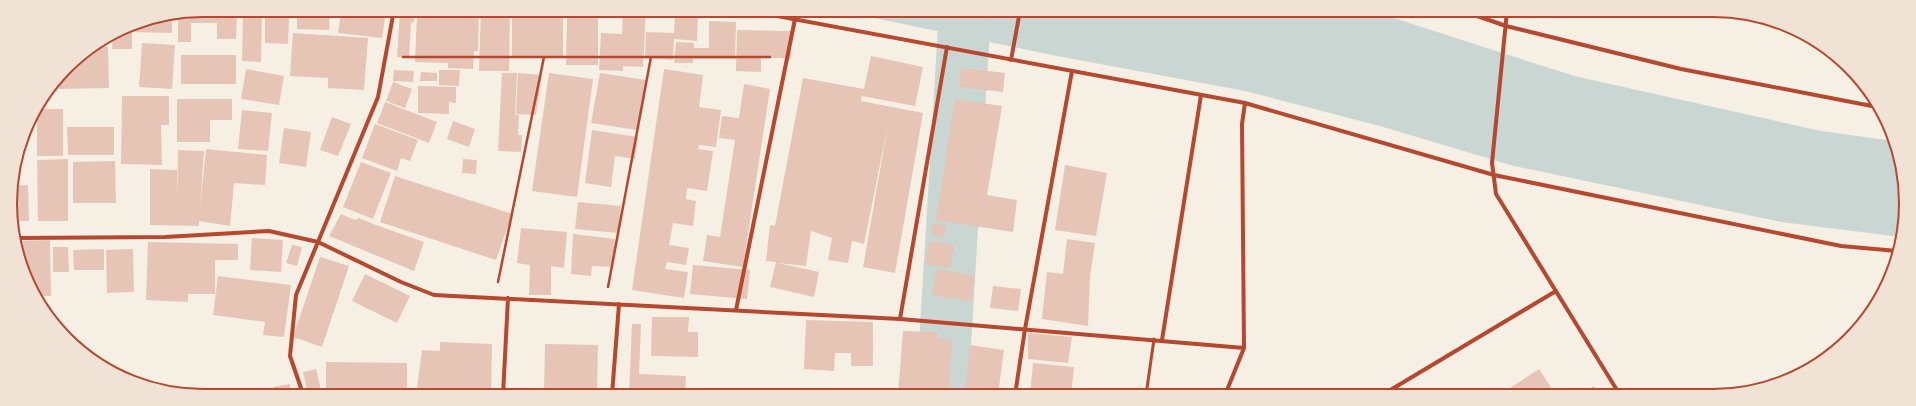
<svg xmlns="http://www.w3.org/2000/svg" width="1916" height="406" font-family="'IBM Plex Sans',sans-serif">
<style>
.water{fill:#c9d6d2}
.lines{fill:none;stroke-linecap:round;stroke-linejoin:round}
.river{stroke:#c9d6d2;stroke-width:52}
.building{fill:#e6c5b7}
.path{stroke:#b5482f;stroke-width:2.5}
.service{stroke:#b5482f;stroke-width:3}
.minor{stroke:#b5482f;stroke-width:4}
.rim{fill:none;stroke:#b5482f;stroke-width:2}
</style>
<rect width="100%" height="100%" fill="#f6efe4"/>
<path class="water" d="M 841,11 L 1372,11 L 1574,76 L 1821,131 L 1894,141 L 1899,153 L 1904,228 L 1902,236 L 1893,236 L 1781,222 L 1514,166 L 1380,126 L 1245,91 L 1057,56 Z"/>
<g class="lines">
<path class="river" d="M 942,395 L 965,11"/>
</g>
<path class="building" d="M 203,10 L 237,10 L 236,39 L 217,39 L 217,23 L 191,23 L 191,42 L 178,42 L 178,15 Z
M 297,10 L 330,10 L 329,30 L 297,29 Z
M 400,10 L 415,10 L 414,23 L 411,22 L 409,58 L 397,57 Z
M 451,10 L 479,10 L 478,51 L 474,51 L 473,69 L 448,68 L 448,63 L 415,62 L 417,15 L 450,16 Z
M 481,10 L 510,10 L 509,71 L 479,71 Z
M 512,10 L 563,10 L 563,57 L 512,57 Z
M 623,10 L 646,10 L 643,67 L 623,66 L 623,71 L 599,70 L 601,33 L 622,34 Z
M 675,10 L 698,11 L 697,41 L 674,39 L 673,60 L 645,58 L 646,32 L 674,33 Z
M 341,12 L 385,18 L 382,38 L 338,33 Z
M 172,16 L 172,33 L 132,32 L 132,49 L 112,49 L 113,36 L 129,25 Z
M 243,16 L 262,16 L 261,62 L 242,61 Z
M 265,17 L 289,17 L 288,44 L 265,43 Z
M 567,18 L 598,18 L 598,65 L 566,65 Z
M 709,21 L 736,22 L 735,59 L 693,59 L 693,63 L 674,63 L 676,42 L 694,43 L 694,48 L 709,48 Z
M 737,30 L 791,31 L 791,58 L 761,58 L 761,72 L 736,71 Z
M 293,33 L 368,38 L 364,90 L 328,88 L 328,78 L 290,76 Z
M 142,43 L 175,45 L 172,89 L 139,87 Z
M 96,47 L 108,47 L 109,88 L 59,89 L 59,78 L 67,66 Z
M 181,55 L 236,55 L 236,84 L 181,84 Z
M 871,56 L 923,67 L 915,106 L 862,96 L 861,101 L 923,113 L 895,273 L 863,267 L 888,125 L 864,244 L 852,241 L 848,263 L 828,260 L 832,238 L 811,231 L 806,266 L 778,263 L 819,272 L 814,297 L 770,287 L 776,262 L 766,261 L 770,225 L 775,226 L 803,78 L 864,89 Z
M 961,68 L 1005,73 L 1003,92 L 959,87 Z
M 246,69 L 284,76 L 279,105 L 241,99 Z
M 664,69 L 703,75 L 699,107 L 721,110 L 716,147 L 699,145 L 698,149 L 713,151 L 707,191 L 687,188 L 686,199 L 696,201 L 693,226 L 673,223 L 669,245 L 689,248 L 686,265 L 667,262 L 665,269 L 688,272 L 684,298 L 632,290 Z
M 394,70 L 414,71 L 413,82 L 393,81 Z
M 439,70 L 460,70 L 459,86 L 439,85 Z
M 421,72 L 437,73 L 437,81 L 420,81 Z
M 502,73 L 517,73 L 515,115 L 519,115 L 518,135 L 522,135 L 521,152 L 498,151 Z
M 518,73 L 542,75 L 536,115 L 516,114 Z
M 549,73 L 593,79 L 577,197 L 532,191 Z
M 600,73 L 646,80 L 637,130 L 591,123 Z
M 393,82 L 412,89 L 405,108 L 386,101 Z
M 1864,83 L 1866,85 L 1870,94 L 1864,94 Z
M 744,84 L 770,89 L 743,267 L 703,261 L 707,235 L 720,237 L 735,140 L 719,138 L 722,116 L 739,118 Z
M 418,86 L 456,87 L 456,103 L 449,102 L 449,114 L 418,113 Z
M 122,96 L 169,96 L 169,125 L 161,125 L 162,165 L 121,164 Z
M 177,99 L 232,99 L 232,120 L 210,120 L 210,142 L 177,142 Z
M 955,99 L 1002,106 L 987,195 L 1017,200 L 1013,232 L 936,220 Z
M 385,102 L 437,122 L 429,143 L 377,123 Z
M 38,109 L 63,109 L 63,156 L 37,156 L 37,111 Z
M 242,110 L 272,113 L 268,151 L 238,149 Z
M 332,117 L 351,124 L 338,156 L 320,150 Z
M 453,121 L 475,129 L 469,147 L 447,139 Z
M 375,124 L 418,140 L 410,161 L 401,158 L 397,171 L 362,158 Z
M 67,127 L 114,127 L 114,155 L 68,155 Z
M 284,128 L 311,132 L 306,167 L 279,163 Z
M 592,130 L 638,137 L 635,159 L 615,156 L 611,187 L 585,183 Z
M 206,149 L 267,155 L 265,185 L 234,183 L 230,226 L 199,221 L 199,226 L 150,225 L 150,169 L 177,170 L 177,202 L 178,150 L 204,151 L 200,207 Z
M 68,159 L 68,221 L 38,221 L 37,160 Z
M 463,159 L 477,160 L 476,174 L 462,173 Z
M 115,161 L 116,203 L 73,203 L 73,162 Z
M 361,162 L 391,173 L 373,219 L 343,207 Z
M 1065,165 L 1107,173 L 1096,236 L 1055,230 Z
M 395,176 L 512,214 L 496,260 L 380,222 Z
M 28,185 L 29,221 L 14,221 L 10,191 L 12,186 Z
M 578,202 L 621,206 L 618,233 L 575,229 Z
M 341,214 L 355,220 L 359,218 L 376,225 L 424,242 L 414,271 L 329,236 Z
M 933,223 L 946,226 L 944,237 L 931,234 Z
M 521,228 L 567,232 L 564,268 L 551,266 L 551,295 L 529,295 L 530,265 L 517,263 Z
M 573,234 L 615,239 L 613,267 L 592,266 L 591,276 L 571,274 Z
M 252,238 L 283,240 L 281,272 L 250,270 Z
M 1067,239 L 1095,243 L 1090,277 L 1088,326 L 1042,319 L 1047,272 L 1063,274 Z
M 50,240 L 51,296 L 38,296 L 20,265 L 17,241 Z
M 929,241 L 954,245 L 950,268 L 925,264 Z
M 148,242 L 238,244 L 238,260 L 215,260 L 215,294 L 188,294 L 188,302 L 146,300 Z
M 292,245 L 302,247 L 297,266 L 286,263 Z
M 53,247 L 68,247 L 69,272 L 53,272 Z
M 104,249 L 104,270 L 74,270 L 73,250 Z
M 133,249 L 134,292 L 107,293 L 106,250 Z
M 320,257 L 349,266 L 322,347 L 293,337 Z
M 693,265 L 750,270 L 747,299 L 690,294 Z
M 936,269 L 975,276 L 971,301 L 932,295 Z
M 365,274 L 410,296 L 397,323 L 352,301 Z
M 218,276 L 291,285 L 284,337 L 263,335 L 265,322 L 213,315 Z
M 993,286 L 1021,289 L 1018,311 L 990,308 Z
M 652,317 L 689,317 L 688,332 L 698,332 L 698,357 L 651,356 Z
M 806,320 L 873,322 L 873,366 L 851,366 L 851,353 L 835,353 L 834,371 L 804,369 Z
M 632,324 L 641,324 L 639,374 L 686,376 L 685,395 L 629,395 Z
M 903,331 L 938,332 L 938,338 L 952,340 L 948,395 L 898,395 Z
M 1028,333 L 1072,337 L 1068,363 L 1028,359 Z
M 440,342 L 492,344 L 491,395 L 416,395 L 422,350 L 440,351 Z
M 545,344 L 598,345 L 597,395 L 544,395 Z
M 970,345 L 1004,350 L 998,395 L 965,395 Z
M 326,362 L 407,363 L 407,395 L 326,394 Z
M 1033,363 L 1074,367 L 1071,395 L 1030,395 Z
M 316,369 L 322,394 L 308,394 L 303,372 Z
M 1539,369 L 1556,395 L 1506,395 L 1504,392 Z
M 290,384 L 291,394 L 274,394 L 273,387 Z
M 1594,386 L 1600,395 L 1578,395 Z"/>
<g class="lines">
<path class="path" d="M 403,57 L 770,57
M 498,282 L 544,57
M 608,287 L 651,57"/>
<path class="service" d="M 1146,395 L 1154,339"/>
<path class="minor" d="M 750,11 L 1245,103 L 1494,175 L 1841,246 L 1897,251
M 1463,11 L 1506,26 L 1681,69 L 1877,107
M 1507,11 L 1492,163 L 1496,194 L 1620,395
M 1011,60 L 1020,11
M 17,238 L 165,237 L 269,231 L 318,242 L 401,282 L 434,295 L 900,319 L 1244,348
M 736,310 L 795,19
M 900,319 L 947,47
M 1162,340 L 1201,95
M 303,394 L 290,356 L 296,295 L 378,97 L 394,10
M 503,395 L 508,298
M 612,395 L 619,304
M 1015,395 L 1025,329 L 1072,71
M 1225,395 L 1244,348 L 1242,124 L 1245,103
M 1382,395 L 1556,291"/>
</g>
<path d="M0 0H1916V406H0ZM203 17H1713A186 186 0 0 1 1899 203V203A186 186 0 0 1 1713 389H203A186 186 0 0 1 17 203V203A186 186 0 0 1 203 17Z" fill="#f1e2d6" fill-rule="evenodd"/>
<path class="rim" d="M203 17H1713A186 186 0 0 1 1899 203V203A186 186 0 0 1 1713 389H203A186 186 0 0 1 17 203V203A186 186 0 0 1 203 17Z"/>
</svg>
